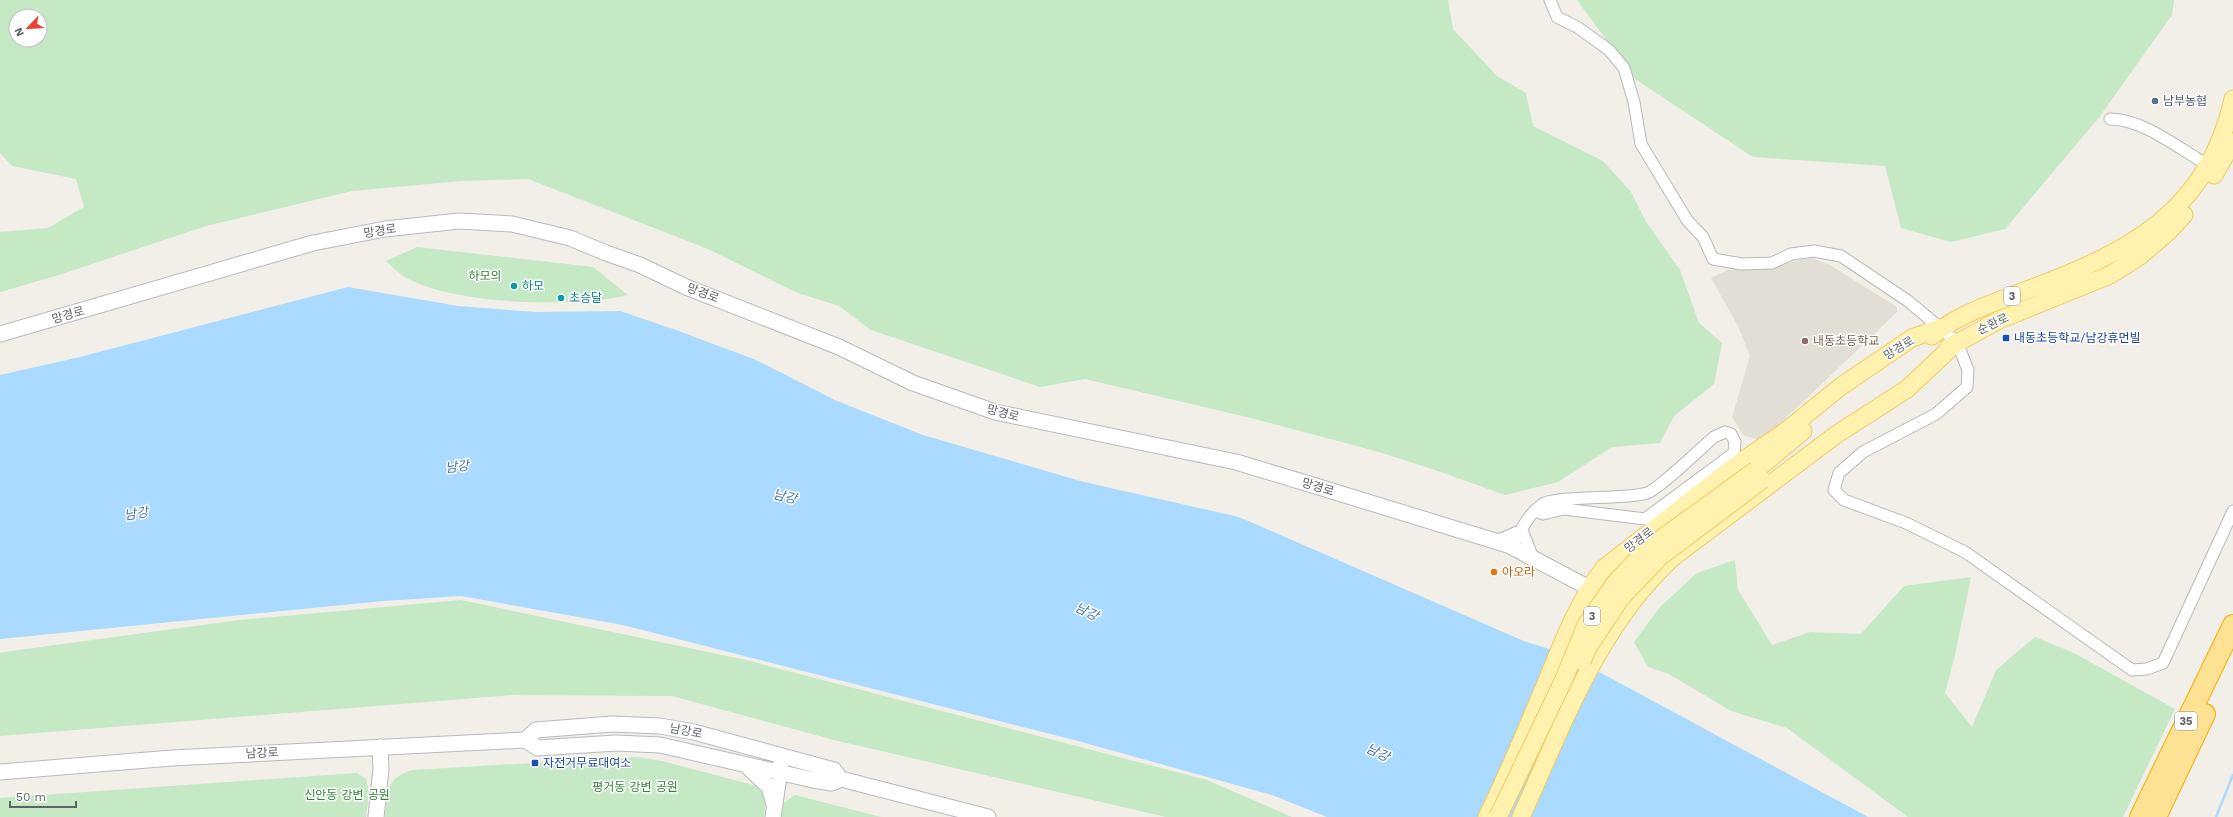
<svg xmlns="http://www.w3.org/2000/svg" width="2233" height="817" font-family="'Work Sans','Noto Sans KR',sans-serif">
<style>
.education{fill:#e1ded6}
.green{fill:#c5e8c5;fill-rule:evenodd}
.water{fill:#aadaff}
.lines{fill:none;stroke-linecap:round;stroke-linejoin:round}
.stream{stroke:#aadaff;stroke-width:2.5}
.street-casing{stroke:#b5b8bc;stroke-width:13}
.secondary-casing{stroke:#b6babf;stroke-width:17}
.primary-casing{stroke:#f2c960;stroke-width:19}
.highway-casing{stroke:#f9ab00;stroke-width:22}
.street{stroke:#fff;stroke-width:11}
.secondary{stroke:#fff;stroke-width:15}
.primary{stroke:#fff2af;stroke-width:17}
.highway{stroke:#fde293;stroke-width:20}
.primary-bridge-casing{stroke:#f2c960;stroke-width:19;stroke-linecap:butt}
.primary-bridge{stroke:#fff2af;stroke-width:17}
.service-dot{fill:#5c6f8a;stroke:#fff;stroke-width:1.5}
.culture-dot{fill:#0f9aa8;stroke:#fff;stroke-width:1.5}
.transit-dot{fill:#1a4fb4;stroke:#fff;stroke-width:1.5}
.education-dot{fill:#8d6e63;stroke:#fff;stroke-width:1.5}
.food-dot{fill:#e8710a;stroke:#fff;stroke-width:1.5}
.labels{text-anchor:middle;stroke-width:3;stroke-linejoin:round;paint-order:stroke}
.shield{fill:#fff;stroke:#8f9295;stroke-width:1}
.shield-label{font-size:11px;font-weight:bold;fill:#5f6368}
.service-label{font-size:12px;fill:#4e5e75;stroke:#fff;text-anchor:start}
.street-label{font-size:12px;fill:#5f6368;stroke:#fff}
.park-label{font-size:12px;fill:#348238;stroke:#fff}
.culture-label{font-size:12px;fill:#0d838f;stroke:#fff;text-anchor:start}
.transit-label{font-size:12px;fill:#164399;stroke:#fff;text-anchor:start}
.education-label{font-size:12px;fill:#785e54;stroke:#fff;text-anchor:start}
.food-label{font-size:12px;fill:#c56008;stroke:#fff;text-anchor:start}
.water-label{font-size:13px;font-style:italic;fill:#4174aa;stroke:#fff}
</style>
<rect width="100%" height="100%" fill="#f1efe8"/>
<path class="education" d="M 1812,258 L 1830,265 L 1897,307 L 1897,312 L 1762,441 L 1743,435 L 1732,417 L 1750,356 L 1738,326 L 1711,278 L 1728,270 L 1771,265 Z"/>
<path class="green" d="M 0,0 L 1448,0 L 1453,29 L 1497,76 L 1526,93 L 1533,126 L 1603,161 L 1631,192 L 1645,220 L 1680,270 L 1699,323 L 1722,343 L 1714,384 L 1674,416 L 1660,443 L 1612,447 L 1558,482 L 1505,495 L 1438,471 L 1379,452 L 1251,418 L 1085,379 L 1040,387 L 871,330 L 839,306 L 798,293 L 708,249 L 528,179 L 461,181 L 352,191 L 206,226 L 59,275 L 0,292 L 0,232 L 48,228 L 84,207 L 76,179 L 12,166 L 0,153 ZM 16,16 L 40,16 L 40,40 L 16,40 Z
M 1577,0 L 2174,0 L 2172,15 L 2100,116 L 2005,229 L 1951,242 L 1901,228 L 1885,166 L 1753,157 L 1635,79 Z
M 417,247 L 593,267 L 628,295 C 576,308 452,305 405,277 C 398,273 392,266 386,261 Z
M 1735,560 L 1738,590 L 1772,645 L 1810,632 L 1861,634 L 1904,586 L 1971,577 L 1955,655 L 1945,693 L 1972,727 L 1996,670 L 2035,637 L 2074,653 L 2175,709 L 2123,817 L 1908,817 L 1787,728 L 1731,711 L 1669,674 L 1648,667 L 1634,642 L 1660,607 L 1697,573 Z
M 461,600 L 746,660 L 1207,780 L 1292,817 L 1166,817 L 834,740 L 672,696 L 512,695 L 0,736 L 0,653 L 4,652 L 239,620 Z
M 637,757 L 662,761 L 757,786 L 766,797 L 764,817 L 385,817 C 387,792 385,779 412,770 Z
M 357,773 L 366,779 L 369,792 L 366,817 L 0,817 L 0,798 Z
M 795,795 L 881,817 L 780,817 L 782,804 Z"/>
<path class="water" d="M 348,287 L 458,306 L 535,312 L 620,311 L 676,330 L 756,360 L 837,401 L 923,435 L 1084,482 L 1239,517 L 1526,642 L 1564,653 L 1868,817 L 1327,817 L 1272,795 L 1078,741 L 623,625 L 461,596 L 383,601 L 0,639 L 0,375 L 80,357 Z"/>
<g class="lines">
<path class="stream" d="M 2216,817 L 2233,775"/>
<g class="street-casing">
<path id="street" d="M 1550,0 L 1557,17 L 1577,27 L 1609,50 L 1624,68 L 1634,102 L 1641,144 L 1687,220 L 1703,237 L 1713,259 L 1742,264 L 1772,263 L 1791,254 L 1814,251 L 1841,256 L 1908,301 L 1957,342 L 1968,370 L 1967,387 L 1936,414 L 1863,452 L 1839,473 L 1834,490 L 1844,500 L 1906,523 L 1965,552 L 2132,670 L 2147,669 L 2163,663 L 2233,511
M 2110,119 C 2145,119 2183,152 2213,168
M 1496,541 L 1522,530 L 1533,558
M 1512,547 C 1520,532 1527,516 1541,505 C 1553,495 1626,500 1647,493 C 1658,490 1702,447 1714,437 L 1725,432 L 1731,434 L 1735,442 L 1734,453 L 1645,519 L 1564,509 L 1543,514 L 1536,511"/>
</g>
<g class="secondary-casing">
<path id="secondary" d="M 0,334 L 313,243 L 385,229 L 459,221 L 512,224 L 570,238 L 606,253 L 640,265 L 686,287 L 839,347 L 913,383 L 995,412 L 1236,462 L 1309,484 L 1508,545 L 1589,588
M 525,740 L 536,730 L 612,724 L 660,726 L 694,732 L 834,770 L 841,779
M 747,766 L 769,787 L 774,804
M 0,772 L 172,758 L 525,740 L 538,748 L 616,743 L 660,745 L 813,780 L 832,783 L 841,779 L 988,817
M 376,817 L 381,769 L 380,747
M 773,817 L 781,763"/>
</g>
<g class="primary-casing">
<path id="primary" d="M 2214,175 L 2233,142
M 1932,336 C 1958,314 1996,302 2027,290 C 2127,253 2208,213 2233,99
M 1948,348 L 1999,320 L 2110,275 L 2140,256 L 2168,232 L 2184,215
M 1756,470 L 1803,431
M 1487,817 C 1509,772 1528,726 1547,681 C 1563,641 1578,602 1604,568 L 1735,466 L 1786,431 L 1840,387 L 1912,338 L 1940,328
M 1521,817 C 1563,725 1596,629 1672,558 L 1837,434 L 1907,389 L 1957,342"/>
</g>
<g class="highway-casing">
<path id="highway" d="M 2140,817 L 2233,625
M 2156,817 L 2205,714"/>
</g>
<use href="#street" class="street"/>
<use href="#secondary" class="secondary"/>
<use href="#primary" class="primary"/>
<use href="#highway" class="highway"/>
<g class="primary-bridge-casing">
<path id="primary-bridge" d="M 1582,661 L 1589,646 L 1620,599 L 1660,557 L 1762,480
M 1498,817 L 1564,679 L 1586,625 L 1615,583 L 1647,549 L 1756,470"/>
</g>
<use href="#primary-bridge" class="primary-bridge"/>
</g>
<circle class="service-dot" cx="2155" cy="101" r="4"/>
<g class="culture-dot">
<circle cx="514" cy="286" r="4"/>
<circle cx="561" cy="298" r="4"/>
</g>
<g class="transit-dot">
<rect x="2002" y="334" width="8" height="8" rx="2"/>
<rect x="531" y="759" width="8" height="8" rx="2"/>
</g>
<circle class="education-dot" cx="1805" cy="341" r="4"/>
<circle class="food-dot" cx="1494" cy="572" r="4"/>
<g class="labels">
<g class="shield">
<rect x="2004" y="287" width="16" height="18" rx="3"/>
<rect x="1584" y="607" width="16" height="18" rx="3"/>
<rect x="2175" y="712" width="22" height="18" rx="3"/>
</g>
<g class="shield-label">
<text x="2012" y="300">3</text>
<text x="1592" y="620">3</text>
<text x="2186" y="725">35</text>
</g>
<g class="service-label">
<text x="2163" y="105">남부농협</text>
</g>
<g class="street-label">
<text transform="translate(380 231) rotate(-9)" y="4">망경로</text>
<text transform="translate(703 293) rotate(21)" y="4">망경로</text>
<text transform="translate(68 315) rotate(-16)" y="4">망경로</text>
<text transform="translate(1993 324) rotate(-26)" y="4">순환로</text>
<text transform="translate(1899 348) rotate(-32)" y="4">망경로</text>
<text transform="translate(1003 413) rotate(15)" y="4">망경로</text>
<text transform="translate(1318 487) rotate(17)" y="4">망경로</text>
<text transform="translate(1639 540) rotate(-37)" y="4">망경로</text>
<text transform="translate(686 731) rotate(11)" y="4">남강로</text>
<text transform="translate(262 753) rotate(-3)" y="4">남강로</text>
</g>
<g class="park-label">
<text x="485" y="280">하모의</text>
<text x="635" y="791">평거동 강변 공원</text>
<text x="347" y="799">신안동 강변 공원</text>
</g>
<g class="culture-label">
<text x="522" y="290">하모</text>
<text x="569" y="302">초승달</text>
</g>
<g class="transit-label">
<text x="2014" y="342">내동초등학교/남강휴먼빌</text>
<text x="543" y="767">자전거무료대여소</text>
</g>
<g class="education-label">
<text x="1813" y="345">내동초등학교</text>
</g>
<g class="food-label">
<text x="1502" y="576">아오라</text>
</g>
<g class="water-label">
<text transform="translate(457 466) rotate(-7)" y="5">남강</text>
<text transform="translate(785 496) rotate(14)" y="5">남강</text>
<text transform="translate(136 513) rotate(-10)" y="5">남강</text>
<text transform="translate(1087 611) rotate(26)" y="5">남강</text>
<text transform="translate(1378 752) rotate(26)" y="5">남강</text>
</g>
</g>
<g transform="translate(28 28) rotate(245)"><circle r="19" fill="#ffffff" stroke="#bfc1c3"/>
<path d="M0-3L7 15L0 10L-7 15Z" fill="#ea4335"/>
<text y="-6" font-size="11" font-weight="bold" text-anchor="middle" fill="#5f6368">N</text>
</g>
<path d="M10 801v6h66v-6" fill="none" stroke="#5f6368" stroke-width="2"/>
<text x="16" y="801" font-size="12" fill="#5f6368" stroke="#ffffff" stroke-width="3" paint-order="stroke">50 m</text>
</svg>
